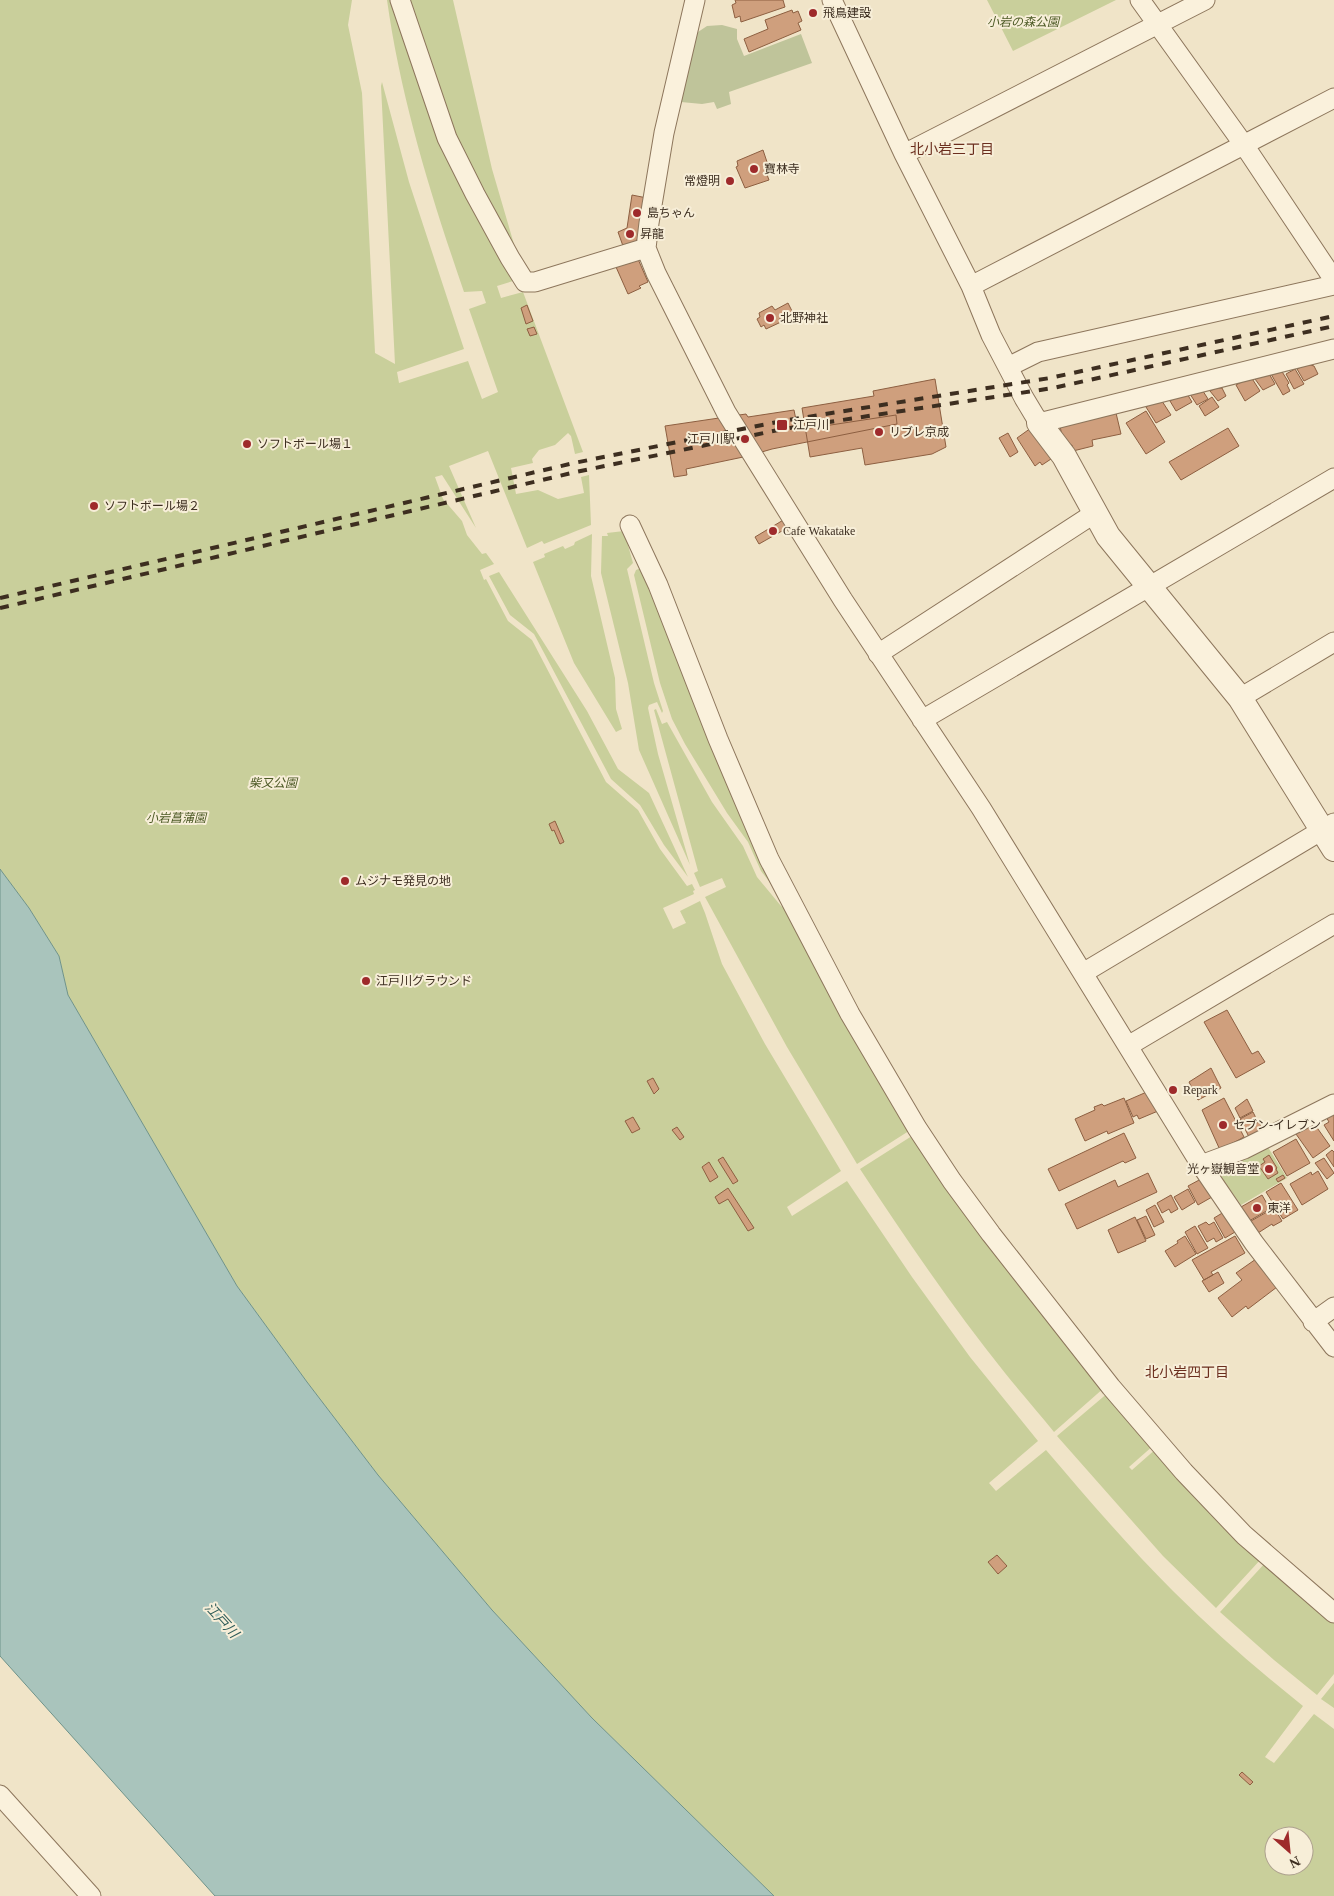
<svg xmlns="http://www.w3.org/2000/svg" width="1334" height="1896" font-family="'Times New Roman','Noto Sans JP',serif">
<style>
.green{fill:#c9cf9b;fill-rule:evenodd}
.cemetery{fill:#bfc49a}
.water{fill:#a9c4bc;stroke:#6f938a}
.building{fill:#cf9f7d;stroke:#8d5f41}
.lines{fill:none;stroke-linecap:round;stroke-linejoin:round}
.minor-casing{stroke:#8d765c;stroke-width:21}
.tertiary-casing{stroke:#8d765c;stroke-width:26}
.minor{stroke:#faf1dc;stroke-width:19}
.tertiary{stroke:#faf1dc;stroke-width:24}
.rail{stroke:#3d2e20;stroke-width:4;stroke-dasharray:9 9;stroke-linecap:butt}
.poi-dot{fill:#9e2a2b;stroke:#f7eed8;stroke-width:2}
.labels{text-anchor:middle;stroke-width:4;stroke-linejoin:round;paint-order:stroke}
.poi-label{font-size:12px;fill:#3d2e20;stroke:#f7eed8;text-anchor:start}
.park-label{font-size:12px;font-style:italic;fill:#4d5a26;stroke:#f7eed8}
.neighbourhood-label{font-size:14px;fill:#6b2e1e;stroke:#f7eed8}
.water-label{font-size:14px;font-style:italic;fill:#2f5d5a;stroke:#f7eed8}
</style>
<rect width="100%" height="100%" fill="#f0e4c8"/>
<path class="green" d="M 0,0 L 352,0 L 348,25 L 362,93 L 375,353 L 395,364 L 381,86 L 382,82 L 409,182 L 464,349 L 397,372 L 399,383 L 468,361 L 482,399 L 498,392 L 469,309 L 486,303 L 482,291 L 464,292 C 431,196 401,100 387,0 L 393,0 L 511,269 L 513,281 L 497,286 L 501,298 L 523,292 L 583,452 L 575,454 L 571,436 L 568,433 L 555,445 L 539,450 L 532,459 L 533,463 L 511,468 L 516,494 L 538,490 L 558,499 L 584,493 L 581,477 L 589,475 L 591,525 L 544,544 L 542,541 L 527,548 L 488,451 L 449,466 L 476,528 L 442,475 L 435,477 L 443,499 L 462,521 L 467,535 L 482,554 L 486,553 L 494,564 L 480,570 L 484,580 L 486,579 L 508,621 L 532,640 L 606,782 L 638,810 L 660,849 L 687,886 L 692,884 L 695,890 L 693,891 L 694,894 L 663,908 L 673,929 L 686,923 L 680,911 L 700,901 L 705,913 L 722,964 L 765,1044 L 841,1171 L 787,1207 L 792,1216 L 847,1181 L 912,1277 L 970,1357 L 1038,1441 L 989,1483 L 996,1491 L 1046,1450 C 1087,1498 1128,1546 1173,1591 C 1214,1632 1258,1670 1303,1706 L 1265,1757 L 1274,1763 L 1314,1714 L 1334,1729 L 1334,1896 L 774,1896 L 592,1718 L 492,1610 L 378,1475 L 307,1382 L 237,1286 L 68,995 L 59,956 L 29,908 L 0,869 ZM 1274,1836 L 1304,1836 L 1304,1866 L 1274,1866 Z
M 405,0 L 453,0 L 492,169 L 516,251 L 451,134 Z
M 987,0 L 1116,0 L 1013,51 Z
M 624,531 L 633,563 L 627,569 L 654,683 L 663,711 L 662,713 L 657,702 L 649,705 L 648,708 L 658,754 L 690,865 L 639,750 L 628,683 L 601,573 L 602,536 L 608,536 L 607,533 Z
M 592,534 L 591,576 L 615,678 L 616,709 L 622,729 L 616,732 L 574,663 L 533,562 L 545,557 L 544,554 L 563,546 L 565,549 L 574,545 L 575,542 Z
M 641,568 L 785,902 L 761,871 L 748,842 L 727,813 L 685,744 L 672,719 L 660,683 L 634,575 L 636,570 Z
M 499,572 L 587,711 L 618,769 L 649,793 L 688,877 L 664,845 L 640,805 L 611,779 L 534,634 L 510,615 L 489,576 Z
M 656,709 L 662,724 L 667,722 L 712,802 L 743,846 L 757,877 L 781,906 L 792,914 L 912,1129 L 857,1164 L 787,1047 L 705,897 L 726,887 L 722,878 L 700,887 L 694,873 L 698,871 L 654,710 Z
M 915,1134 L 1105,1387 L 1054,1432 C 1038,1412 1021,1393 1005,1373 C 953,1308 906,1239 860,1169 Z
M 1266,1144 L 1287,1178 L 1241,1205 L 1215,1168 Z
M 1109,1392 L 1154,1445 L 1129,1467 L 1132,1470 L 1157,1448 L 1262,1558 L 1216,1608 L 1163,1556 L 1057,1436 Z
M 1266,1562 L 1334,1620 L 1334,1674 L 1317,1695 L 1274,1660 L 1220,1612 Z
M 1334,1683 L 1334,1708 L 1321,1699 Z"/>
<path class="cemetery" d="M 722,25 L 737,29 L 737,39 L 744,56 L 801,34 L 812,63 L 729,92 L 731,104 L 717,109 L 714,102 L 702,104 L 681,102 L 695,34 L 707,26 Z"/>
<path class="water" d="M 0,869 L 29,908 L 59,956 L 68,995 L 237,1286 L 307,1382 L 378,1475 L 492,1610 L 592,1718 L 774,1896 L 215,1896 L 0,1656 Z"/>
<path class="building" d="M 735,0 L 783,0 L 785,7 L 741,22 L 740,16 L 735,18 L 732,5 L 736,3 Z
M 792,10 L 793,13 L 798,11 L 802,21 L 798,23 L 801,30 L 749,52 L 744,39 L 768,29 L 765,20 Z
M 763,150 L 770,171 L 766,172 L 769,180 L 745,188 L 736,167 L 738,166 L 737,161 Z
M 632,195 L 647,198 L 641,233 L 635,243 L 623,246 L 618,232 L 627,228 Z
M 638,259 L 648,282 L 639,286 L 641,288 L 628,294 L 616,267 L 629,261 L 630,263 Z
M 788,303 L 793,313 L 779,319 L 781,322 L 766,329 L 764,325 L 761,327 L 757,319 L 760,317 L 759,313 L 772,306 L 775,310 Z
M 527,305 L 533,321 L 526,324 L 521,308 Z
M 534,327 L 537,334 L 530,336 L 527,329 Z
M 1307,364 L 1314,366 L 1318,374 L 1304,381 L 1297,369 Z
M 1295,369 L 1304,384 L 1294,389 L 1286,374 Z
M 1281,370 L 1289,383 L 1287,385 L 1290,391 L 1283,395 L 1271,374 Z
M 1268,372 L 1275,384 L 1263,390 L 1255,379 Z
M 1251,377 L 1260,391 L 1245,401 L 1236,385 Z
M 935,379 L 946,447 L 932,454 L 865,465 L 862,448 L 810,457 L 802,408 L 874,396 L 873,391 Z
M 1201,388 L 1208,399 L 1197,405 L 1190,394 Z
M 1216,388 L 1222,388 L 1226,396 L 1218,401 L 1210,391 Z
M 1186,392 L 1192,402 L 1176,411 L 1170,401 Z
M 1212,397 L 1219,407 L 1205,416 L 1199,406 Z
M 1160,398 L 1171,415 L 1156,423 L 1146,407 Z
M 794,410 L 798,430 L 896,415 L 897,424 L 772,449 L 748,456 L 686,469 L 687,475 L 674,477 L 665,426 L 746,414 L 748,417 Z
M 1146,411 L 1165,442 L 1146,454 L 1126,423 Z
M 1116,413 L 1121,434 L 1092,440 L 1093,446 L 1073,451 L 1072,445 L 1070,445 L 1062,436 L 1060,426 Z
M 1031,428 L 1051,459 L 1042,465 L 1040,462 L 1035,466 L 1017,438 Z
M 1228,428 L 1239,446 L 1181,480 L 1169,462 Z
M 1008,433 L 1018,452 L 1010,457 L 999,438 Z
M 785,519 L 789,527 L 759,544 L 755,537 Z
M 555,821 L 564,842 L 560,844 L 554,830 L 552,831 L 549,824 Z
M 1227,1010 L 1252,1054 L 1258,1051 L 1265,1062 L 1236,1078 L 1204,1022 Z
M 1211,1068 L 1221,1088 L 1198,1100 L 1189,1082 Z
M 653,1078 L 659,1089 L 654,1094 L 647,1081 Z
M 1149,1091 L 1158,1111 L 1139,1119 L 1137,1115 L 1133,1117 L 1126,1101 Z
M 1124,1098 L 1134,1123 L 1108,1134 L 1107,1131 L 1085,1141 L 1075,1119 L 1095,1110 L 1094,1107 L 1102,1104 L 1104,1106 Z
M 1224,1098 L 1244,1137 L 1220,1150 L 1202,1110 Z
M 1247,1099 L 1253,1111 L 1240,1118 L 1235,1108 Z
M 1334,1109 L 1334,1141 L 1324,1125 L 1329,1122 L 1325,1115 Z
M 1253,1112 L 1258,1122 L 1245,1129 L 1240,1119 Z
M 633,1117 L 640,1129 L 632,1133 L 625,1121 Z
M 1259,1122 L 1265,1133 L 1251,1141 L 1245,1129 Z
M 1313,1122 L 1330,1146 L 1313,1158 L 1296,1134 Z
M 677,1127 L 684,1137 L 680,1140 L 672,1130 Z
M 1124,1133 L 1136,1158 L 1125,1163 L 1123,1161 L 1059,1191 L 1048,1169 Z
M 1296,1139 L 1310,1163 L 1287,1176 L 1273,1152 Z
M 1332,1150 L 1334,1152 L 1334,1167 L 1326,1155 Z
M 1269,1155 L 1277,1168 L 1276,1169 L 1278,1173 L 1268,1179 L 1259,1166 L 1265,1162 L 1263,1159 Z
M 723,1157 L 738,1181 L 733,1184 L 718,1160 Z
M 1324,1158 L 1334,1173 L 1327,1179 L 1315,1163 Z
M 709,1162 L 718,1177 L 710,1182 L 702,1167 Z
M 1318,1171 L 1328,1189 L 1302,1205 L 1290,1184 L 1311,1172 L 1312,1175 Z
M 1148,1173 L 1157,1192 L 1077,1229 L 1065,1204 L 1115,1180 L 1118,1187 Z
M 1283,1175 L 1285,1178 L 1278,1182 L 1276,1179 Z
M 1201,1179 L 1212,1197 L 1198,1205 L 1188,1186 Z
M 1281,1183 L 1298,1210 L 1283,1219 L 1266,1192 Z
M 728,1188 L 754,1228 L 748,1231 L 728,1199 L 719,1204 L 715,1197 Z
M 1188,1189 L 1195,1202 L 1182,1210 L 1174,1197 Z
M 1171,1195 L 1178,1209 L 1171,1213 L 1169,1209 L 1162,1213 L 1157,1203 Z
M 1262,1195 L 1270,1209 L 1249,1221 L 1241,1207 Z
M 1155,1205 L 1164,1222 L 1154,1227 L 1146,1210 Z
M 1274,1208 L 1282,1221 L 1273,1226 L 1272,1224 L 1258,1233 L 1251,1221 Z
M 1224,1212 L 1235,1232 L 1225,1238 L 1214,1218 Z
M 1146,1216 L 1155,1235 L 1146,1239 L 1137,1220 Z
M 1135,1217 L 1146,1241 L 1118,1253 L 1108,1230 Z
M 1206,1222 L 1209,1225 L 1214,1222 L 1223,1238 L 1216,1242 L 1214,1238 L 1207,1242 L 1198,1226 Z
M 1195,1226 L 1208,1248 L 1197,1254 L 1185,1232 Z
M 1185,1236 L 1196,1254 L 1175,1267 L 1165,1251 L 1178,1243 L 1177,1241 Z
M 1235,1236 L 1245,1253 L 1211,1272 L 1213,1275 L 1204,1280 L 1192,1260 Z
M 1256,1259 L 1277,1287 L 1248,1309 L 1246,1306 L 1232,1317 L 1218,1298 L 1242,1280 L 1236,1273 Z
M 1218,1272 L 1224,1283 L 1209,1292 L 1202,1281 Z
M 997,1555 L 1007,1566 L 998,1574 L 988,1562 Z
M 1242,1772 L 1253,1782 L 1250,1785 L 1239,1775 Z"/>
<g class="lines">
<g class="minor-casing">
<path id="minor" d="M 400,0 L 447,138 L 475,194 L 510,258 L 525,282 L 535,282 L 646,248
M 695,0 L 664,133 L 649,223 L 646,248 L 656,273 L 726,412 L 843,600 L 981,808 L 1201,1165 L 1254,1243 L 1334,1347
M 832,0 L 904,154 L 971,286 L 991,335 L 1024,398 L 1039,423 L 1334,349
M 1140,0 L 1244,145 L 1334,280
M 904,154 L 1205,0
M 971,286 L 1334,98
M 1008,367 L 1038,352 L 1334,285
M 630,525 L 658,585 L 718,739 L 769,859 L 850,1014 L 917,1128 L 952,1181 L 991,1234 L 1111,1387 L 1184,1472 L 1244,1535 L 1334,1613
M 878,654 L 1095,513
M 1240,698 L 1334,642
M 922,720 L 1334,478
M 1083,973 L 1334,823
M 1128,1046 L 1334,924
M 1201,1165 L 1244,1149 L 1334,1104
M 1313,1322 L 1334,1307
M 0,1795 L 91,1896"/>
</g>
<g class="tertiary-casing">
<path id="tertiary" d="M 1039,423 L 1064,456 L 1108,536 L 1240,698 L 1334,849"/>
</g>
<use href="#minor" class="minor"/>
<use href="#tertiary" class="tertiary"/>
<path class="rail" d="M 0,598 L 574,463 L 782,421 L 1050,378 L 1334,316
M 0,608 L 576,472 L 783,429 L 1053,388 L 1334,326"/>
</g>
<g class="poi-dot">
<circle cx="813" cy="13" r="5"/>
<circle cx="754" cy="169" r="5"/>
<circle cx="730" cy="181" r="5"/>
<circle cx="637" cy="213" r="5"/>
<circle cx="630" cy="234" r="5"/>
<circle cx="770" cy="318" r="5"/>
<rect x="776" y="419" width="12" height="12" rx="2.5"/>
<circle cx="879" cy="432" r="5"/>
<circle cx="745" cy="439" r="5"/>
<circle cx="247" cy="444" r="5"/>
<circle cx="94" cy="506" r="5"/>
<circle cx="773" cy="531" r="5"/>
<circle cx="345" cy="881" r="5"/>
<circle cx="366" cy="981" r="5"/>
<circle cx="1173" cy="1090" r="5"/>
<circle cx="1223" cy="1125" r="5"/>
<circle cx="1269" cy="1169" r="5"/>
<circle cx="1257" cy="1208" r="5"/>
</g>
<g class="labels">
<g class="poi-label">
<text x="823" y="17">飛鳥建設</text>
<text x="764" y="173">寶林寺</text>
<text x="720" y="185" text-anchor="end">常燈明</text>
<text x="647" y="217">島ちゃん</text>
<text x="640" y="238">昇龍</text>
<text x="780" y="322">北野神社</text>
<text x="793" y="429">江戸川</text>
<text x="889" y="436">リブレ京成</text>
<text x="735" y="443" text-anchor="end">江戸川駅</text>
<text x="257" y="448">ソフトボール場１</text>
<text x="104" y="510">ソフトボール場２</text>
<text x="783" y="535">Cafe Wakatake</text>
<text x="355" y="885">ムジナモ発見の地</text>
<text x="376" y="985">江戸川グラウンド</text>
<text x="1183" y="1094">Repark</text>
<text x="1233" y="1129">セブン-イレブン</text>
<text x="1259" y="1173" text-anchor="end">光ヶ嶽観音堂</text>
<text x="1267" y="1212">東洋</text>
</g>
<g class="park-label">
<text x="1023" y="26">小岩の森公園</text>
<text x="273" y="787">柴又公園</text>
<text x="176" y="822">小岩菖蒲園</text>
</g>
<g class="neighbourhood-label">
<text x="952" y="154">北小岩三丁目</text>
<text x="1187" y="1377">北小岩四丁目</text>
</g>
<g class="water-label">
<text transform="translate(222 1620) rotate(48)" y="5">江戸川</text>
</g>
</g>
<g transform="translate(1289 1851) rotate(153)"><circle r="24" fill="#f7eed8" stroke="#ada18e"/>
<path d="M0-4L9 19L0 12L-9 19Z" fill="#9e2a2b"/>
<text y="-8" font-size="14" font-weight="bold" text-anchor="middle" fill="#3d2e20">N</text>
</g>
</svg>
